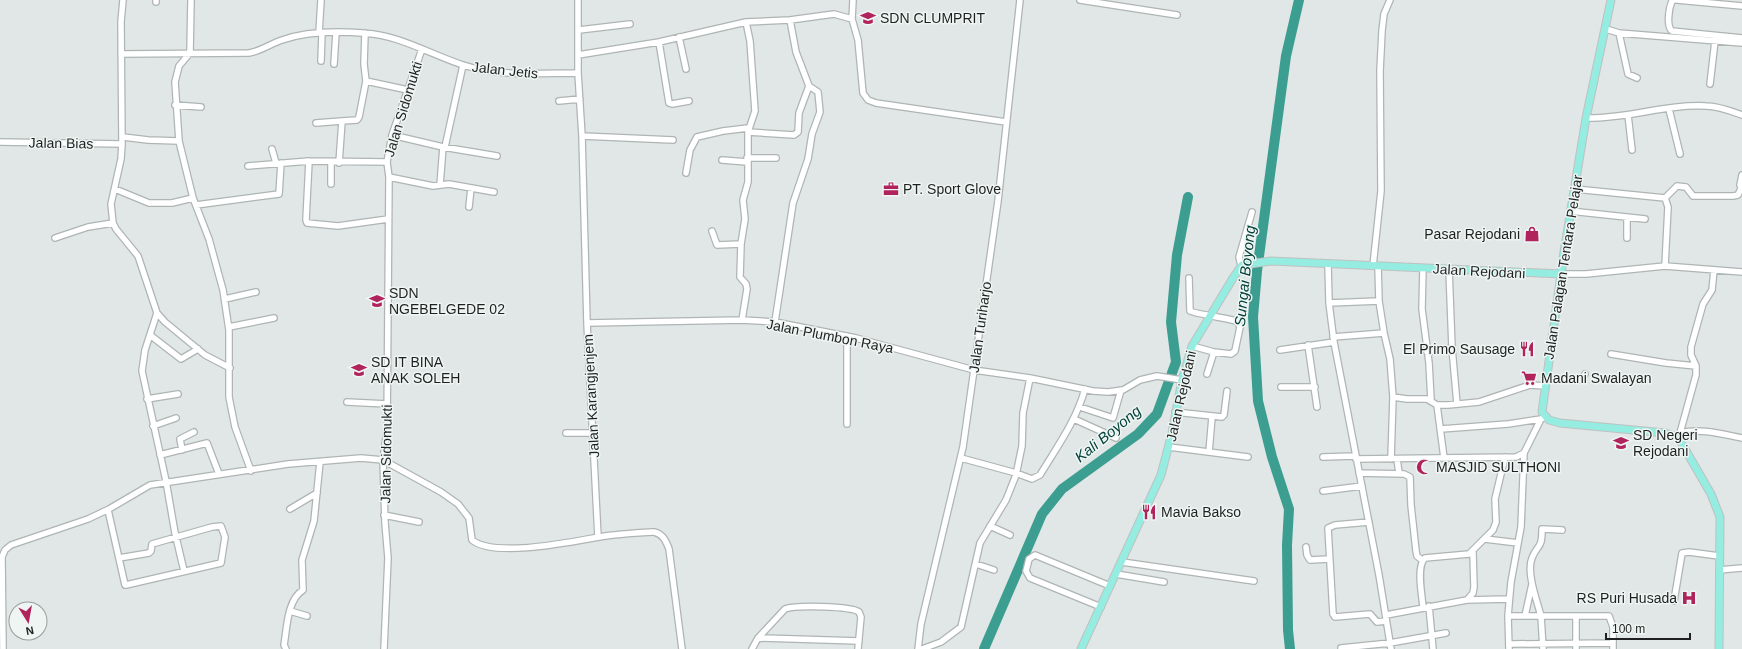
<svg xmlns="http://www.w3.org/2000/svg" width="1742" height="649" font-family="Arial,sans-serif">
<style>
.lines{fill:none;stroke-linecap:round;stroke-linejoin:round}
.river{stroke:#3b9e90;stroke-width:10}
.minor-casing{stroke:#aeb5b4;stroke-width:8}
.major-casing{stroke:#c0c1c1;stroke-width:9}
.minor{stroke:#fff;stroke-width:5.5}
.major{stroke:#95ece0;stroke-width:7}
.labels{text-anchor:middle;stroke-width:3;stroke-linejoin:round;paint-order:stroke}
.poi-label{font-size:14px;fill:#1e2120;stroke:#eef5f3;text-anchor:start}
.street-label{font-size:14px;fill:#1e2120;stroke:#eef5f3}
.water-label{font-size:15px;font-style:italic;fill:#03413a;stroke:#eef5f3}
</style>
<rect width="100%" height="100%" fill="#e0e7e6"/>
<g class="lines">
<path class="river" d="M 984,649 L 1042,514 L 1062,489 L 1138,434 L 1157,414 L 1176,362 L 1171,322 L 1177,255 L 1188,197
M 1290,649 L 1288,630 L 1287,545 L 1289,509 L 1272,457 L 1258,401 L 1253,317 L 1257,271 L 1286,56 L 1299,0"/>
<g class="minor-casing">
<path id="minor" d="M 123,0 L 121,22 L 122,144 L 121,159 L 111,204 L 113,223 L 116,229 L 138,256 L 157,313 L 165,322 L 205,355 L 230,368
M 156,0 L 156,2
M 191,0 L 190,53 L 179,66 L 175,82 L 179,141 L 193,198 L 209,239 L 223,290 L 229,330 L 229,397 L 235,427 L 251,471
M 578,0 L 578,73 L 582,136 L 587,323 L 598,537
M 853,0 L 852,19 L 858,40 L 863,93 L 868,100 L 876,103 L 1006,122
M 1080,0 L 1177,15
M 1675,0 L 1672,1 C 1669,8 1666,26 1672,31 L 1742,38
M 1677,0 L 1742,6
M 1606,29 L 1619,33 L 1742,43
M 579,30 L 630,24
M 319,33 L 321,0
M 1619,33 L 1628,74 L 1637,78
M 679,37 L 686,69
M 659,42 L 669,103 L 672,104 L 689,101
M 121,54 L 249,53 C 261,51 270,44 282,40 C 307,31 337,31 363,33 C 400,35 429,54 463,65 C 500,77 540,73 578,73
M 578,55 L 659,42 L 746,22 L 790,20 L 834,14 L 852,19
M 321,61 L 322,33
M 334,64 L 336,33
M 366,81 L 408,90
M 1710,84 L 1715,41
M 559,101 L 580,99
M 175,105 L 201,107
M 1669,109 L 1680,154
M 1628,115 L 1632,150
M 1586,118 C 1626,119 1666,104 1706,106 C 1718,106 1731,111 1742,115
M 342,121 L 357,120 L 359,117 L 366,81 L 364,64 L 365,33
M 316,123 L 342,121 L 339,163
M 748,132 L 794,135 L 798,132 L 799,113 L 809,86 L 796,52 L 790,20
M 392,135 L 443,147 L 497,156
M 582,136 L 673,140
M 123,137 L 148,140 L 179,141
M 0,142 L 122,144
M 445,147 L 463,65
M 272,149 L 276,163
M 747,158 L 776,158
M 722,160 L 747,162
M 309,161 L 306,220 L 307,223 L 338,226 L 388,219
M 331,162 L 331,184
M 248,166 L 309,161 L 387,162
M 686,173 L 690,150 L 697,137 L 723,131 L 748,128
M 1742,175 L 1740,185 L 1742,189
M 389,177 L 433,186 L 449,184 L 494,192
M 440,185 L 443,147
M 115,189 L 149,203 L 172,203 L 193,198
M 1575,189 L 1665,198 L 1668,207 L 1665,266
M 1665,198 L 1677,186 L 1686,187 L 1693,196 L 1733,196 L 1738,195 L 1741,188
M 196,205 L 279,194 L 281,163
M 469,207 L 471,188
M 1570,211 L 1645,219
M 1627,218 L 1627,238
M 712,231 L 717,245 L 741,244
M 55,238 L 88,227 L 113,223
M 1328,264 L 1329,303 L 1334,342 L 1379,575 L 1391,649
M 1241,266 L 1239,257 L 1252,212
M 1373,266 L 1381,191 L 1380,71 L 1382,31 L 1384,14 L 1390,0
M 1378,266 L 1379,301 L 1384,333 L 1390,359 L 1393,397 L 1407,399 L 1427,399 L 1437,405 L 1448,405 L 1479,402 L 1530,385 L 1546,386
M 1423,268 L 1422,309 L 1429,363 L 1431,400
M 1449,269 L 1452,348 L 1457,404
M 1561,274 L 1586,274 L 1665,266 L 1742,272
M 1189,278 L 1190,311 C 1192,313 1230,319 1237,321 L 1240,327 L 1235,351 L 1231,354 L 1214,352 L 1192,346
M 225,299 L 256,292
M 1329,303 L 1379,301
M 157,313 L 145,350 L 142,371 L 166,481 L 175,533 L 184,571
M 742,320 L 747,289 L 746,284 L 740,277 L 741,244 L 745,219 L 743,200 L 748,182 L 748,132 L 755,111 L 750,41 L 746,22
M 775,322 L 793,203 L 808,159 L 812,134 L 820,112 L 818,92 L 809,86
M 587,323 L 742,320 L 775,322 L 856,338 L 974,370 L 1030,378 L 1093,391 L 1108,392 L 1123,390 L 1140,380 L 1157,376 L 1182,380
M 229,327 L 274,318
M 150,335 L 181,359 L 198,349
M 1333,337 L 1384,333
M 1308,345 L 1317,407
M 1280,350 L 1334,342
M 1427,352 L 1452,348
M 1611,354 L 1666,363 L 1696,366
M 1207,374 L 1214,352
M 1546,379 L 1579,380 L 1583,377 L 1585,374
M 1281,387 L 1315,387
M 147,399 L 178,394
M 347,402 L 387,404
M 1437,405 L 1444,458
M 1080,407 L 1113,418 L 1121,390
M 1175,412 L 1222,417 L 1224,415 L 1227,391
M 1074,419 L 1116,438
M 847,424 L 847,336
M 153,426 L 176,418
M 1441,429 L 1508,424 L 1541,419
M 566,433 L 594,433
M 1680,433 L 1696,375 L 1696,366 L 1691,355 L 1691,347 L 1703,304 L 1712,290 L 1714,270
M 1678,435 L 1680,433 C 1701,428 1721,434 1742,438
M 1169,447 L 1248,457
M 182,450 L 180,439 L 194,432
M 1209,452 L 1212,417
M 160,455 L 207,443 L 219,474
M 1323,457 L 1355,456
M 961,458 L 1016,473 L 1032,479 L 1040,475 C 1057,447 1076,421 1085,389
M 1356,459 L 1516,457 L 1524,453 L 1541,419 L 1545,417
M 1391,459 L 1393,397
M 1397,459 L 1399,473
M 1359,473 L 1404,474 L 1410,477 L 1411,505 L 1416,551 L 1417,556 L 1422,560
M 1323,491 L 1362,486
M 290,509 L 317,493
M 108,510 L 125,585 L 126,585 L 221,563 L 225,537 L 221,526 L 212,527 L 152,544 L 151,551 L 149,553 L 119,558
M 384,515 L 419,522
M 1369,522 L 1335,525 L 1328,528 L 1333,614 L 1335,617 L 1370,614 L 1377,622 L 1386,621
M 990,526 L 1010,535
M 1485,539 L 1518,543
M 1306,547 L 1307,555 L 1310,560 L 1329,559
M 1122,562 L 1254,581
M 976,564 L 994,570
M 1719,570 L 1742,568
M 1116,574 L 1164,582
M 1467,600 L 1473,593 L 1474,587 L 1473,553
M 1674,601 L 1682,553 L 1689,552 L 1719,556
M 1429,606 L 1433,649
M 1101,607 L 1030,578 L 1026,571 L 1029,559 L 1035,555 L 1110,586
M 1423,607 C 1422,595 1416,566 1425,558 L 1469,554 L 1493,530 L 1496,522 L 1495,499 L 1505,457
M 290,611 L 307,616
M 1386,615 L 1467,600 L 1509,599
M 1512,616 L 1541,616 C 1537,601 1526,572 1532,558 C 1538,543 1542,550 1542,529 L 1562,530
M 1525,616 L 1532,584
M 758,638 L 859,641
M 1512,644 L 1613,643 L 1613,649
M 1341,648 L 1390,643 L 1446,633
M 3,649 L 2,557 L 5,550 L 11,545 L 88,519 L 109,509 L 150,485 L 288,464 L 361,458 L 383,460 L 441,492 L 458,504 L 469,518 L 472,540 C 494,558 571,542 599,537 C 617,534 636,533 654,532 C 663,534 666,541 669,549 L 682,649
M 286,649 L 284,645 C 287,628 287,600 303,590 L 302,560 L 314,521 L 320,462
M 384,649 L 388,558 L 385,523 L 383,460 L 387,430 L 389,177 L 387,162 L 392,135 L 422,49
M 752,649 L 758,638 L 785,609 C 795,605 851,606 859,612 L 861,617 L 858,649
M 918,649 L 921,624 L 963,447 L 998,201 L 1020,0
M 922,649 L 941,642 L 961,627 L 980,543 L 1006,500 L 1016,475 L 1022,446 L 1023,413 L 1030,378
M 1509,649 L 1508,616 L 1511,582 L 1521,527 L 1524,453
M 1543,649 L 1541,616 L 1609,616 L 1613,627 L 1613,643
M 1576,649 L 1576,616"/>
</g>
<g class="major-casing">
<path id="major" d="M 1611,0 L 1586,118 L 1564,252 L 1542,412 L 1549,420 L 1560,423 L 1665,433 L 1678,437 L 1711,494 L 1720,517 L 1719,649
M 1081,649 L 1161,475 L 1172,433 L 1182,380 L 1192,346 L 1233,278 L 1242,265 L 1271,261 L 1561,274"/>
</g>
<use href="#minor" class="minor"/>
<use href="#major" class="major"/>
</g>
<defs>
<g id="school-bare" transform="scale(1.2)"><path d="M0-5L7-2L0 1L-7-2ZM-4 1L0 2.5L4 1V4Q0 6-4 4Z" fill="#b0235c" stroke="#eef5f3" stroke-width="2.5" paint-order="stroke"/></g>
<g id="office-bare" transform="scale(1.2)"><path d="M-6-3h4V-5.5h4V-3h4V5H-6ZM-1-4.5V-3h2v-1.5ZM-6 0V1H6V0Z" fill="#b0235c" stroke="#eef5f3" stroke-width="2.5" paint-order="stroke"/></g>
<g id="shop-bare" transform="scale(1.2)"><path d="M-5-2.5h2.3a2.7 3.5 0 0 1 5.4 0H5L5.5 6h-11ZM-1.5-2.5h3a1.5 2.3 0 0 0-3 0Z" fill="#b0235c" stroke="#eef5f3" stroke-width="2.5" paint-order="stroke"/></g>
<g id="restaurant-bare" transform="scale(1.2)"><path d="M-5-6h1v4h1v-4h1v4h1v-4h1v5L-1.5 .5V6h-2V.5L-5-1ZM5-6V6H3V1.5H1.5Q1.5-4 5-6Z" fill="#b0235c" stroke="#eef5f3" stroke-width="2.5" paint-order="stroke"/></g>
<g id="supermarket-bare" transform="scale(1.2)"><path d="M-6-5.5h2.5l.6 2H6L4.5 2H-2.5L-4.4-4H-6ZM-1.5 3.2a1.3 1.3 0 1 0 .1 0ZM3 3.2a1.3 1.3 0 1 0 .1 0Z" fill="#b0235c" stroke="#eef5f3" stroke-width="2.5" paint-order="stroke"/></g>
<g id="mosque-bare" transform="scale(1.2)"><path d="M3.5-4.9A6 6 0 1 0 3.5 4.9A5 5 0 1 1 3.5-4.9Z" fill="#b0235c" stroke="#eef5f3" stroke-width="2.5" paint-order="stroke"/></g>
<g id="hospital-bare" transform="scale(1.2)"><path d="M-5-5h3v3.5h4V-5h3V5h-3V1.5h-4V5h-3Z" fill="#b0235c" stroke="#eef5f3" stroke-width="2.5" paint-order="stroke"/></g>
</defs>
<g fill-rule="evenodd">
<use href="#school-bare" x="868" y="18"/>
<use href="#office-bare" x="891" y="189"/>
<use href="#shop-bare" x="1532" y="234"/>
<use href="#school-bare" x="377" y="301"/>
<use href="#restaurant-bare" x="1527" y="349"/>
<use href="#school-bare" x="359" y="370"/>
<use href="#supermarket-bare" x="1529" y="378"/>
<use href="#school-bare" x="1621" y="443"/>
<use href="#mosque-bare" x="1424" y="467"/>
<use href="#restaurant-bare" x="1149" y="512"/>
<use href="#hospital-bare" x="1689" y="598"/>
</g>
<g class="labels">
<g class="poi-label">
<text x="880" y="23">SDN CLUMPRIT</text>
<text x="903" y="194">PT. Sport Glove</text>
<text x="1520" y="239" text-anchor="end">Pasar Rejodani</text>
<text x="389" y="298">SDN<tspan x="389" dy="16">NGEBELGEDE 02</tspan></text>
<text x="1515" y="354" text-anchor="end">El Primo Sausage</text>
<text x="371" y="367">SD IT BINA<tspan x="371" dy="16">ANAK SOLEH</tspan></text>
<text x="1541" y="383">Madani Swalayan</text>
<text x="1633" y="440">SD Negeri<tspan x="1633" dy="16">Rejodani</tspan></text>
<text x="1436" y="472">MASJID SULTHONI</text>
<text x="1161" y="517">Mavia Bakso</text>
<text x="1677" y="603" text-anchor="end">RS Puri Husada</text>
</g>
<g class="street-label">
<text transform="translate(505 70) rotate(6)" y="5">Jalan Jetis</text>
<text transform="translate(403 109) rotate(-73)" y="5">Jalan Sidomukti</text>
<text transform="translate(61 143) rotate(1)" y="5">Jalan Bias</text>
<text transform="translate(1563 267) rotate(-81)" y="5">Jalan Palagan Tentara Pelajar</text>
<text transform="translate(1479 271) rotate(3)" y="5">Jalan Rejodani</text>
<text transform="translate(980 327) rotate(-82)" y="5">Jalan Turiharjo</text>
<text transform="translate(830 336) rotate(11)" y="5">Jalan Plumbon Raya</text>
<text transform="translate(591 396) rotate(-93)" y="5">Jalan Karangjenjem</text>
<text transform="translate(1181 396) rotate(-77)" y="5">Jalan Rejodani</text>
<text transform="translate(386 454) rotate(-89)" y="5">Jalan Sidomukti</text>
</g>
<g class="water-label">
<text transform="translate(1245 276) rotate(-84)" y="5">Sungai Boyong</text>
<text transform="translate(1108 434) rotate(-39)" y="5">Kali Boyong</text>
</g>
</g>
<g transform="translate(28 621) rotate(169)"><circle r="19" fill="#eef5f3" stroke="#9ba09f"/>
<path d="M0-3L7 15L0 10L-7 15Z" fill="#b0235c"/>
<text y="-6" font-size="11" font-weight="bold" text-anchor="middle" fill="#1e2120">N</text>
</g>
<path d="M1606 633v6h84v-6" fill="none" stroke="#1e2120" stroke-width="2"/>
<text x="1612" y="633" font-size="12" fill="#1e2120" stroke="#eef5f3" stroke-width="3" paint-order="stroke">100 m</text>
</svg>
